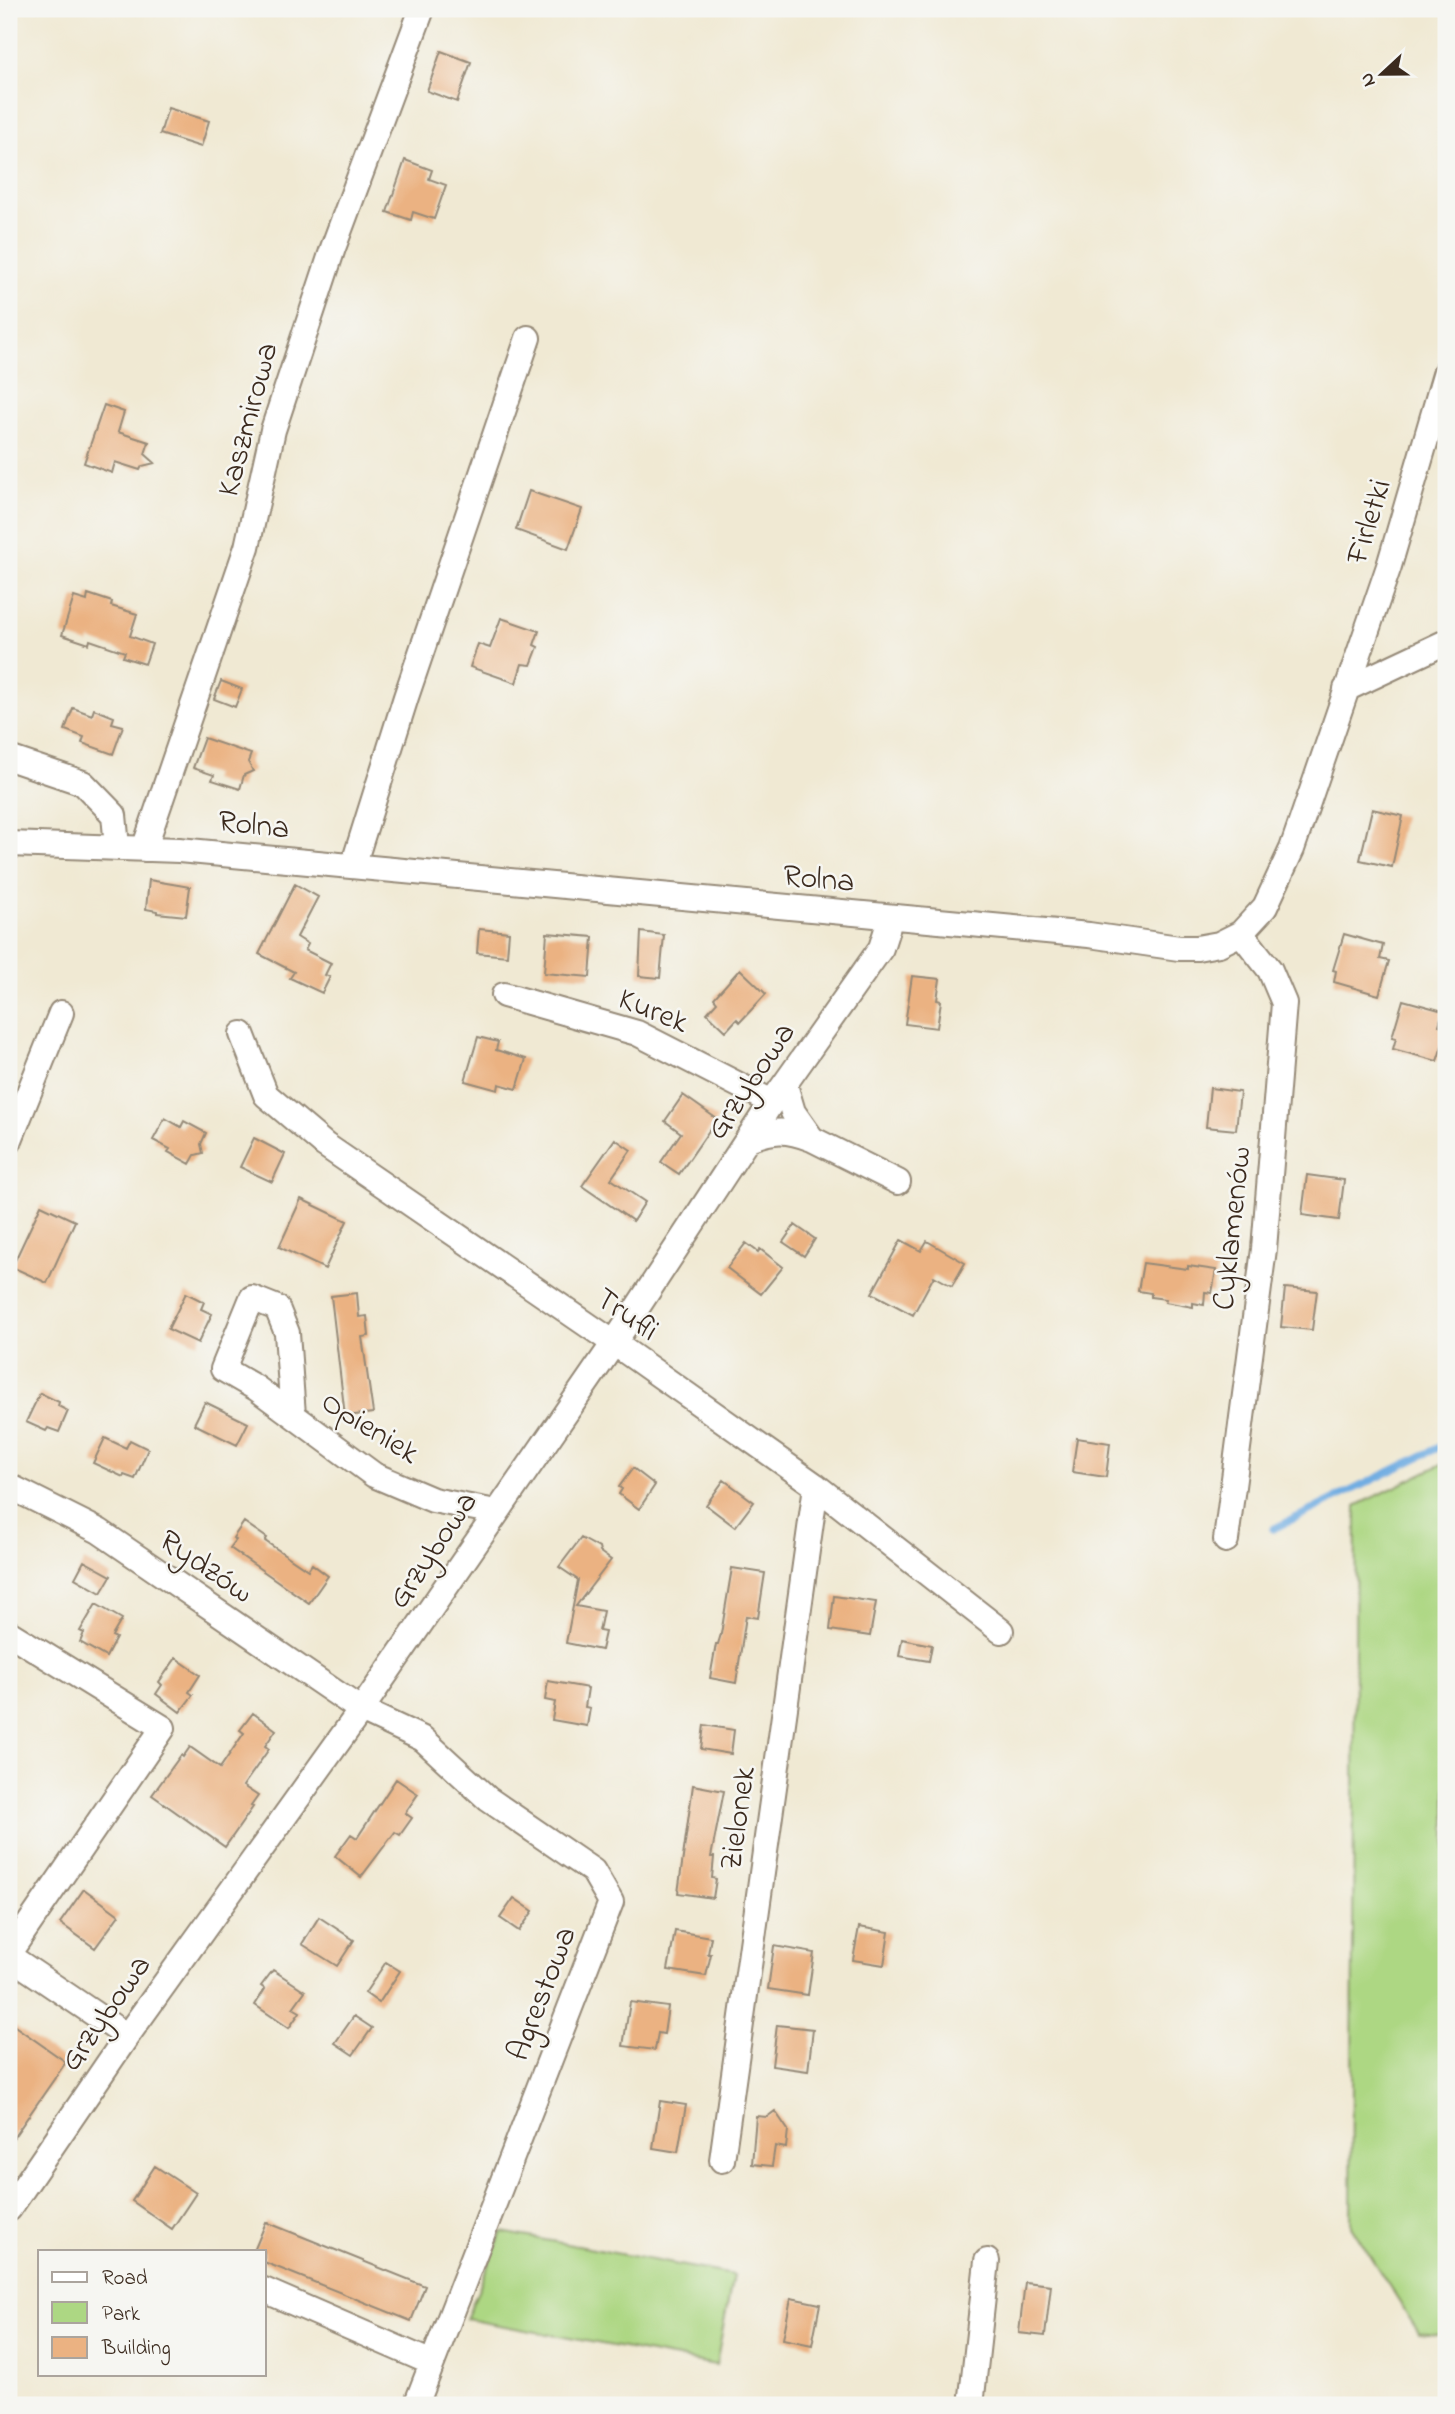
<svg xmlns="http://www.w3.org/2000/svg" width="1455" height="2414" font-family="'Indie Flower',sans-serif">
<style>
.green{fill:#add783;stroke:#748050;stroke-width:2}
.lines{fill:none;stroke-linecap:round;stroke-linejoin:round}
.stream{stroke:#71ade2;stroke-width:7}
.building{fill:#ebb282}
.minor-casing{stroke:#968a78;stroke-width:28}
.minor{stroke:#fff;stroke-width:24}
.labels{text-anchor:middle;stroke-width:5;stroke-linejoin:round;paint-order:stroke}
.street-label{font-size:32px;fill:#3b2a1e;stroke:#f6f6f2}
</style>
<rect width="100%" height="100%" fill="#f6f6f2"/>
<filter id="ink" filterUnits="userSpaceOnUse"><feTurbulence type="fractalNoise" baseFrequency=".0143" numOctaves="2"/><feDisplacementMap in="SourceGraphic" scale="14" xChannelSelector="R" yChannelSelector="G"/><feConvolveMatrix kernelMatrix="1 2 1 2 8 2 1 2 1" color-interpolation-filters="sRGB"/></filter>
<filter id="wash" filterUnits="userSpaceOnUse"><feTurbulence type="fractalNoise" baseFrequency=".00686" numOctaves="4" result="noise"/><feDisplacementMap in="SourceGraphic" scale="28" xChannelSelector="R" yChannelSelector="G"/><feGaussianBlur stdDeviation="1.57" result="paint"/><feColorMatrix in="noise" values="0 0 0 0 0 0 0 0 0 0 0 0 0 0 0 0 0 1.4 0 .05"/><feComposite in="paint" operator="in"/></filter>
<g filter="url(#wash)">
<rect width="100%" height="100%" fill="#f0e9d3"/>
<path class="green" d="M 1446,1462 L 1446,2336 L 1419,2333 L 1351,2226 L 1356,1506 Z
M 502,2232 L 733,2275 L 716,2365 L 466,2319 Z"/>
<g class="lines">
<path class="stream" d="M 1273,1529 L 1446,1444"/>
</g>
<g id="blocks">
<path class="building" d="M 441,51 L 471,62 L 457,102 L 427,91 Z
M 168,108 L 209,121 L 201,147 L 160,134 Z
M 405,160 L 432,170 L 429,179 L 446,185 L 434,219 L 413,212 L 411,220 L 387,212 Z
M 104,405 L 124,412 L 118,432 L 149,442 L 145,454 L 155,463 L 142,466 L 140,470 L 115,462 L 112,473 L 84,463 Z
M 529,491 L 582,509 L 568,549 L 516,530 Z
M 88,594 L 112,602 L 111,606 L 137,614 L 130,636 L 152,644 L 145,664 L 123,657 L 125,652 L 90,640 L 89,644 L 62,635 L 74,597 L 87,601 Z
M 501,618 L 539,631 L 534,645 L 538,647 L 531,665 L 522,664 L 516,683 L 470,667 L 478,644 L 490,648 Z
M 221,681 L 242,689 L 235,707 L 214,699 Z
M 73,708 L 92,715 L 94,709 L 114,717 L 112,723 L 123,726 L 113,754 L 82,743 L 84,737 L 65,730 Z
M 204,738 L 251,754 L 248,762 L 253,771 L 244,775 L 240,789 L 212,780 L 214,775 L 193,768 Z
M 1372,809 L 1403,816 L 1392,867 L 1360,860 Z
M 149,880 L 190,887 L 186,916 L 157,913 L 157,911 L 146,909 Z
M 295,884 L 318,897 L 297,937 L 308,944 L 305,950 L 331,963 L 325,975 L 330,977 L 322,993 L 290,978 L 294,972 L 259,954 Z
M 479,929 L 509,932 L 507,956 L 477,953 Z
M 641,932 L 664,935 L 660,978 L 639,976 Z
M 547,933 L 593,937 L 590,977 L 544,973 Z
M 1344,934 L 1383,945 L 1380,959 L 1389,961 L 1379,995 L 1334,982 L 1336,971 L 1333,970 Z
M 740,969 L 766,994 L 740,1022 L 737,1019 L 726,1031 L 707,1013 L 717,1002 L 714,998 Z
M 912,976 L 940,979 L 937,1000 L 941,1001 L 937,1028 L 905,1024 Z
M 1403,1000 L 1443,1011 L 1439,1025 L 1446,1027 L 1446,1034 L 1437,1061 L 1393,1049 L 1396,1038 L 1392,1037 Z
M 478,1037 L 498,1042 L 496,1050 L 526,1059 L 517,1089 L 499,1084 L 498,1090 L 465,1081 Z
M 1210,1088 L 1240,1092 L 1236,1130 L 1206,1127 Z
M 683,1095 L 717,1119 L 679,1174 L 661,1162 L 681,1133 L 665,1121 Z
M 165,1118 L 181,1127 L 184,1121 L 206,1133 L 201,1144 L 203,1153 L 195,1155 L 190,1164 L 168,1152 L 170,1149 L 153,1140 Z
M 254,1138 L 285,1154 L 272,1182 L 240,1167 Z
M 615,1139 L 631,1150 L 611,1179 L 645,1202 L 633,1221 L 582,1186 Z
M 1307,1175 L 1344,1180 L 1339,1220 L 1302,1215 Z
M 301,1199 L 347,1221 L 325,1269 L 279,1247 Z
M 41,1205 L 75,1221 L 47,1283 L 12,1267 Z
M 795,1225 L 815,1239 L 804,1256 L 783,1242 Z
M 901,1240 L 921,1251 L 927,1241 L 965,1263 L 952,1286 L 934,1276 L 913,1315 L 872,1293 Z
M 746,1243 L 758,1252 L 760,1249 L 783,1267 L 761,1294 L 727,1268 Z
M 1143,1263 L 1188,1269 L 1188,1266 L 1216,1270 L 1212,1293 L 1205,1292 L 1204,1305 L 1193,1303 L 1193,1307 L 1165,1302 L 1166,1299 L 1151,1297 L 1151,1293 L 1138,1291 Z
M 1285,1288 L 1317,1291 L 1312,1330 L 1281,1327 Z
M 186,1293 L 204,1302 L 201,1309 L 212,1314 L 198,1343 L 168,1329 Z
M 357,1293 L 359,1317 L 367,1316 L 369,1336 L 362,1337 L 373,1413 L 345,1416 L 331,1296 Z
M 40,1393 L 59,1402 L 58,1406 L 68,1411 L 59,1432 L 48,1428 L 46,1431 L 26,1422 Z
M 205,1402 L 248,1423 L 237,1445 L 194,1424 Z
M 105,1438 L 126,1448 L 130,1440 L 148,1449 L 135,1479 L 124,1475 L 123,1477 L 93,1463 Z
M 1077,1438 L 1110,1443 L 1106,1477 L 1072,1472 Z
M 633,1468 L 655,1485 L 639,1509 L 619,1494 L 622,1489 L 619,1487 Z
M 724,1480 L 754,1502 L 735,1527 L 706,1505 Z
M 244,1522 L 267,1538 L 265,1541 L 308,1570 L 312,1564 L 328,1576 L 309,1603 L 230,1548 L 236,1540 L 233,1538 Z
M 581,1538 L 599,1548 L 600,1552 L 611,1560 L 576,1606 L 603,1611 L 599,1631 L 605,1632 L 601,1650 L 566,1643 L 578,1580 L 559,1567 Z
M 84,1561 L 111,1576 L 101,1593 L 75,1578 Z
M 732,1568 L 765,1573 L 758,1618 L 746,1616 L 736,1683 L 710,1678 L 716,1644 L 718,1644 L 721,1634 Z
M 834,1596 L 876,1602 L 870,1636 L 830,1630 Z
M 96,1604 L 122,1619 L 112,1636 L 116,1638 L 106,1657 L 80,1642 L 84,1633 L 80,1631 Z
M 902,1639 L 932,1645 L 929,1661 L 899,1656 Z
M 176,1658 L 200,1675 L 189,1692 L 193,1695 L 180,1712 L 156,1694 L 162,1685 L 159,1682 Z
M 548,1681 L 588,1688 L 585,1707 L 590,1708 L 587,1726 L 552,1720 L 555,1702 L 545,1700 Z
M 253,1713 L 276,1730 L 265,1746 L 269,1749 L 243,1786 L 258,1796 L 251,1806 L 253,1807 L 225,1847 L 152,1795 L 181,1755 L 183,1757 L 190,1747 L 220,1768 L 244,1733 L 240,1730 Z
M 704,1725 L 734,1730 L 731,1754 L 701,1749 Z
M 396,1779 L 418,1794 L 405,1813 L 412,1818 L 400,1835 L 395,1832 L 361,1877 L 335,1856 L 351,1834 L 357,1838 Z
M 693,1785 L 724,1791 L 711,1857 L 714,1857 L 712,1878 L 716,1879 L 713,1898 L 678,1893 Z
M 84,1889 L 119,1915 L 95,1948 L 60,1923 Z
M 514,1898 L 533,1911 L 519,1931 L 500,1918 Z
M 319,1917 L 354,1940 L 337,1966 L 302,1944 Z
M 859,1927 L 889,1932 L 884,1965 L 853,1960 Z
M 675,1931 L 711,1937 L 708,1954 L 711,1954 L 706,1976 L 668,1970 Z
M 774,1946 L 814,1953 L 808,1995 L 768,1989 Z
M 386,1962 L 400,1971 L 379,2003 L 365,1993 Z
M 273,1970 L 305,1991 L 293,2008 L 300,2012 L 289,2028 L 255,2005 L 265,1989 L 261,1986 Z
M 630,2002 L 668,2007 L 664,2034 L 658,2033 L 655,2050 L 623,2046 Z
M 354,2016 L 372,2028 L 353,2055 L 335,2043 Z
M 9,2022 L 66,2062 L 9,2144 Z
M 777,2025 L 813,2029 L 808,2071 L 772,2066 Z
M 660,2101 L 686,2105 L 678,2152 L 653,2148 Z
M 775,2111 L 788,2130 L 786,2148 L 775,2146 L 772,2166 L 752,2164 L 756,2116 L 767,2117 Z
M 155,2166 L 196,2193 L 172,2229 L 132,2201 Z
M 266,2222 L 425,2286 L 411,2321 L 264,2262 L 264,2251 L 254,2251 Z
M 1025,2282 L 1051,2285 L 1045,2336 L 1019,2333 Z
M 791,2298 L 820,2304 L 812,2345 L 783,2339 Z"/>
</g>
</g>
<g filter="url(#ink)">
<use href="#blocks" fill-opacity="0" stroke="#968a78" stroke-width="2"/>
<g class="lines">
<g class="minor-casing">
<path id="minor" d="M 1346,689 L 1446,642
M 9,758 L 83,783 L 114,815 L 117,847
M 9,844 L 179,850 L 1089,935 L 1179,948 L 1197,948 L 1219,944 L 1241,933 L 1265,907 L 1292,849 L 1389,566 L 1446,371
M 144,849 L 247,547 L 273,430 L 333,248 L 422,9
M 353,866 L 406,697 L 528,338
M 504,995 L 637,1033 L 772,1102
M 242,1034 L 266,1095 L 325,1145 L 614,1343 L 816,1486 L 1001,1631
M 785,1085 L 793,1112 L 812,1139 L 898,1182
M 748,1139 C 775,1129 786,1129 812,1139
M 9,1142 L 61,1013
M 293,1415 L 287,1333 L 277,1308 L 252,1298 L 223,1369 L 256,1388 L 374,1475 L 433,1500 L 496,1512
M 9,1486 L 99,1531 L 361,1710 L 423,1739 L 488,1799 L 593,1871 L 611,1902 L 416,2405
M 1226,1540 L 1264,1249 L 1284,1003 L 1270,970 L 1241,933
M 9,1633 L 163,1728 L 9,1953
M 9,1956 L 127,2036
M 722,2160 L 816,1486
M 9,2209 L 127,2036 L 361,1710 L 614,1343 L 772,1102 L 881,948 L 891,917
M 264,2290 L 432,2363
M 971,2405 L 987,2261"/>
</g>
<use href="#minor" class="minor"/>
</g>
</g>
<g class="labels">
<g class="street-label">
<text transform="translate(246 419) rotate(-75)" y="11">Kaszmirowa</text>
<text transform="translate(1367 521) rotate(-73)" y="11">Firletki</text>
<text transform="translate(254 823) rotate(6)" y="11">Rolna</text>
<text transform="translate(819 877) rotate(5)" y="11">Rolna</text>
<text transform="translate(654 1009) rotate(22)" y="11">Kurek</text>
<text transform="translate(749 1080) rotate(-56)" y="11">Grzybowa</text>
<text transform="translate(1230 1228) rotate(-84)" y="11">Cyklamenów</text>
<text transform="translate(628 1313) rotate(35)" y="11">Trufli</text>
<text transform="translate(371 1426) rotate(32)" y="11">Opieniek</text>
<text transform="translate(431 1549) rotate(-56)" y="11">Grzybowa</text>
<text transform="translate(207 1565) rotate(34)" y="11">Rydzów</text>
<text transform="translate(736 1818) rotate(-82)" y="11">Zielonek</text>
<text transform="translate(540 1993) rotate(-69)" y="11">Agrestowa</text>
<text transform="translate(104 2012) rotate(-55)" y="11">Grzybowa</text>
</g>
</g>
<rect width="1455" height="2414" fill="none" stroke="#f6f6f2" stroke-width="35"/>
<rect x="38" y="2250" width="228" height="126" fill="#f6f6f2" stroke="#aba49d" stroke-width="2"/>
<rect x="52" y="2272" width="35" height="10" fill="#ffffff" stroke="#aba49d" stroke-width="2"/>
<text x="102" y="2284" font-size="21" fill="#3b2a1e">Road</text>
<rect x="52" y="2302" width="35" height="21" fill="#add783" stroke="#aba49d" stroke-width="2"/>
<text x="102" y="2320" font-size="21" fill="#3b2a1e">Park</text>
<rect x="52" y="2337" width="35" height="21" fill="#ebb282" stroke="#aba49d" stroke-width="2"/>
<text x="102" y="2354" font-size="21" fill="#3b2a1e">Building</text>
<g transform="translate(1382 74) rotate(248)" stroke="#f6f6f2" stroke-width="5" paint-order="stroke">
<path d="M0-5L12 26L0 18L-12 26Z" fill="#3b2a1e"/>
<text y="-10" font-size="19" font-weight="bold" text-anchor="middle" fill="#3b2a1e">N</text>
</g>
</svg>
